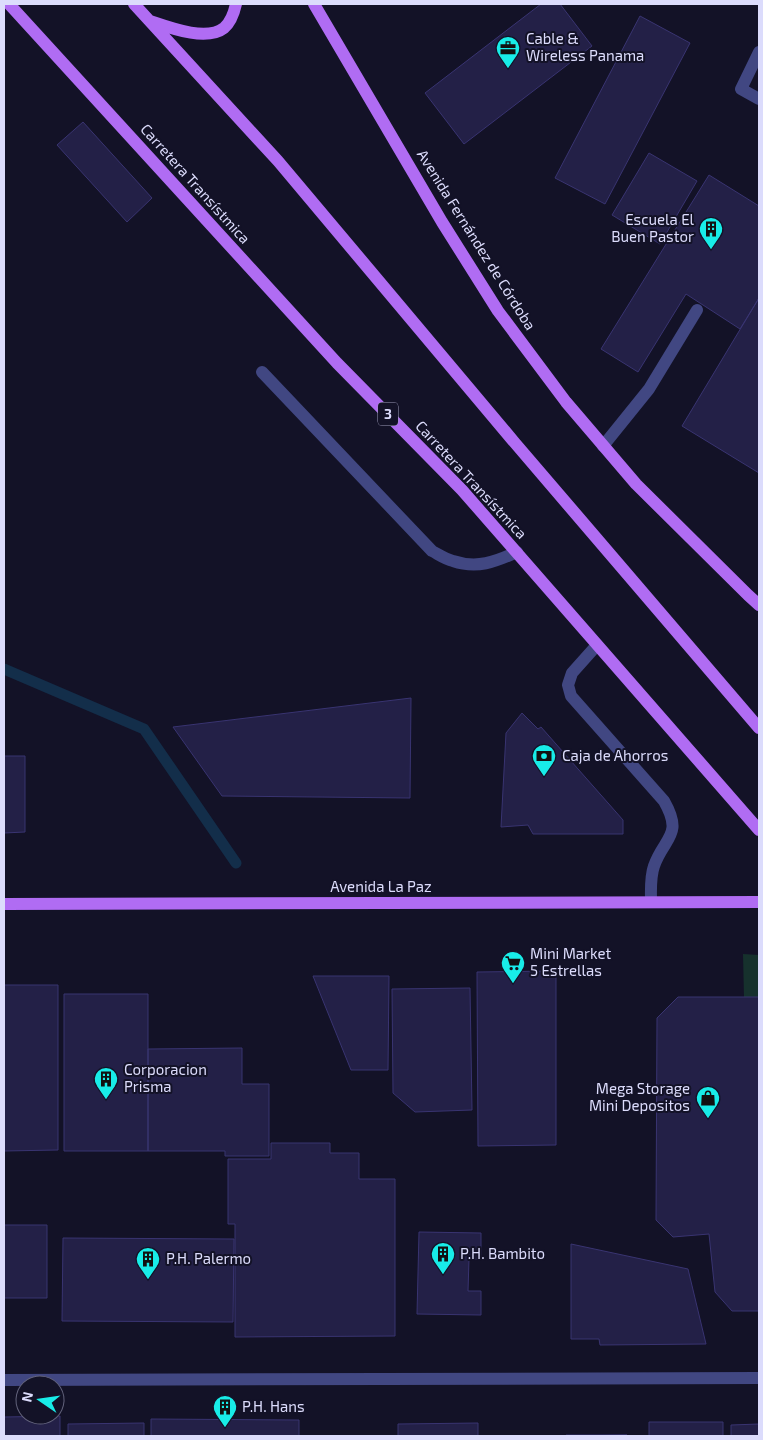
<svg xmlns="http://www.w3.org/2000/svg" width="763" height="1440" font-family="'Exo 2',sans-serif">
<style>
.green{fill:#16312d}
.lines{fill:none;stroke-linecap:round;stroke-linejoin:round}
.stream{stroke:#132e4a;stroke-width:11}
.building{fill:#232047;stroke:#393471}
.minor{stroke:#414782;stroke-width:12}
.major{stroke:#b06cf3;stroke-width:12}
.labels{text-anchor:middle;stroke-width:4;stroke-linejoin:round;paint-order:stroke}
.shield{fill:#131227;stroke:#a09fbc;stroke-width:1}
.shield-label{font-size:14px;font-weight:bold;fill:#dcdcfc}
.poi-label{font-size:15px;fill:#dcdcfc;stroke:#131227;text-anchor:start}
.street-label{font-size:15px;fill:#dcdcfc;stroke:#131227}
</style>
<rect width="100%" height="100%" fill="#131227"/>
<path class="green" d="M 743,954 L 759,955 L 759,997 L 744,998 Z"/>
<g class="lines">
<path class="stream" d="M 4,669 L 144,729 L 236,863"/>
</g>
<path class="building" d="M 541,4 L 560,4 L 592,46 L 464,144 L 425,93 Z
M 640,16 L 690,43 L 605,204 L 555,178 Z
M 83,122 L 152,198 L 127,222 L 57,145 Z
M 649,153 L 697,181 L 660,244 L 612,215 Z
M 709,175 L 759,206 L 759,298 L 740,329 L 686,294 L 638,372 L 601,349 Z
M 759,298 L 759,473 L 682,426 Z
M 411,698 L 410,798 L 222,796 L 173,727 Z
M 522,713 L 538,729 L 541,727 L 623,820 L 623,834 L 533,834 L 528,825 L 501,827 L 506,733 Z
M 4,756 L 25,756 L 25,832 L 4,833 Z
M 556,971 L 556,1145 L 478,1146 L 477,972 Z
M 313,976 L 389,976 L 388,1070 L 351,1070 Z
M 4,985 L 58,985 L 58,1150 L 4,1151 Z
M 470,988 L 472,1110 L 415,1112 L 393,1093 L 392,989 Z
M 64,994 L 148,994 L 148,1151 L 64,1151 Z
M 678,997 L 759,997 L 759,1311 L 732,1311 L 715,1292 L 709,1234 L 673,1237 L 656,1220 L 657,1018 Z
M 242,1048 L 242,1084 L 269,1084 L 269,1156 L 225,1156 L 225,1151 L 148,1151 L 148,1049 Z
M 271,1143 L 330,1143 L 330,1153 L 359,1153 L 359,1179 L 395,1179 L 395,1336 L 235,1337 L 235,1224 L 228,1224 L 228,1159 L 271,1159 Z
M 4,1225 L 47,1225 L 47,1298 L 4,1298 Z
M 419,1232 L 481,1233 L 481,1259 L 469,1259 L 468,1291 L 481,1291 L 481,1315 L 417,1314 Z
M 63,1238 L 234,1239 L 233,1322 L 62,1321 Z
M 571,1244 L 688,1269 L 706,1344 L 600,1345 L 599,1339 L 571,1339 Z
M 60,1416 L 60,1436 L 4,1436 L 4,1417 Z
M 151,1419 L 299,1420 L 299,1436 L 151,1436 Z
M 649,1422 L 723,1422 L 723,1436 L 649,1436 Z
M 144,1423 L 144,1436 L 68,1436 L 68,1424 Z
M 478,1423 L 478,1436 L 398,1436 L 398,1424 Z
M 759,1424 L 759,1436 L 731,1436 L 731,1425 Z
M 566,1435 L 627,1435 L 566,1436 Z"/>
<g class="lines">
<path class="minor" d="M 759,52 L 741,89 L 759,99
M 262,372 L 432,551 C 438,554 445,559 453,561 C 477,569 495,562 517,552
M 603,446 L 649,389 L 697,310
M 597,645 L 572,673 L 568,685 L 571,696 L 664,801 C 684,836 664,837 654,866 C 650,877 651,890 651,902
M 4,1380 L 759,1378"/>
<path class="major" d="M 9,4 L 337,363 L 462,490 L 759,830
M 134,4 L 278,161 L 515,443 L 759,728
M 314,4 L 442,222 L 498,311 L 566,402 L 636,484 L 748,595 L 759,605
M 150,21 C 168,27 206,42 224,28 C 231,22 234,13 236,4
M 4,904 L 759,902"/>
</g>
<defs>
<g id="office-pin" transform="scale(1.25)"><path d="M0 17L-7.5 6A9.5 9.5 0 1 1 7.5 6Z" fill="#18ece8" stroke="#131227"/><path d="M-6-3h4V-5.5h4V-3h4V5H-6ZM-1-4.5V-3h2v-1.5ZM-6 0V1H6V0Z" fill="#111"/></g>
<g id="building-pin" transform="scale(1.25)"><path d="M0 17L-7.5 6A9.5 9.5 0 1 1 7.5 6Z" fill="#18ece8" stroke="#131227"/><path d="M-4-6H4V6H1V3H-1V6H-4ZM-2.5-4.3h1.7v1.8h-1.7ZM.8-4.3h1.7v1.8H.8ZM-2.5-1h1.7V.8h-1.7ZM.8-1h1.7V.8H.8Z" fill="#111"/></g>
<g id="bank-pin" transform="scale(1.25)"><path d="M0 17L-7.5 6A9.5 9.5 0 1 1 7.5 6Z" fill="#18ece8" stroke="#131227"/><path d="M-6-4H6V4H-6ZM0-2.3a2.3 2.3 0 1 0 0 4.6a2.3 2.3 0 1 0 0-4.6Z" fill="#111"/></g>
<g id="supermarket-pin" transform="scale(1.25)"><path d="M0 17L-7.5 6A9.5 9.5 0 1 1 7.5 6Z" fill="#18ece8" stroke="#131227"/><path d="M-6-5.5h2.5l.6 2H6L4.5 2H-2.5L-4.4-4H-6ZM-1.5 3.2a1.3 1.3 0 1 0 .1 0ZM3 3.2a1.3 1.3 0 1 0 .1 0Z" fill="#111"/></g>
<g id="shop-pin" transform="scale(1.25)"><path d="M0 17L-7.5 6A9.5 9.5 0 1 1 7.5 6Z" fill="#18ece8" stroke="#131227"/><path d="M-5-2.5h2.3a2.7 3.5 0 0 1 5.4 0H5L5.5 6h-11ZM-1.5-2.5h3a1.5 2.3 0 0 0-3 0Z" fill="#111"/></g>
</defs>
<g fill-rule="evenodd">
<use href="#office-pin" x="508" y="48"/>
<use href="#building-pin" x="711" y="229"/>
<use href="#bank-pin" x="544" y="756"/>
<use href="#supermarket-pin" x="513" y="963"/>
<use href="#building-pin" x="106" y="1079"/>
<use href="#shop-pin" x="708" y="1098"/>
<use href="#building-pin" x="443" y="1254"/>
<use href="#building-pin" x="148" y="1259"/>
<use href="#building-pin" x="225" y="1407"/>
</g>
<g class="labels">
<rect class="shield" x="378" y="402.5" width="20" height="23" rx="4"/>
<g class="shield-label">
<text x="388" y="419">3</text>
</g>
<g class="poi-label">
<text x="526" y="44">Cable &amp;<tspan x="526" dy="17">Wireless Panama</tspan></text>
<text x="694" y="225" text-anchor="end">Escuela El<tspan x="694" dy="17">Buen Pastor</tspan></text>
<text x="562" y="761">Caja de Ahorros</text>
<text x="530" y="959">Mini Market<tspan x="530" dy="17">5 Estrellas</tspan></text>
<text x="124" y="1075">Corporacion<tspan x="124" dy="17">Prisma</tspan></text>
<text x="690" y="1094" text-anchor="end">Mega Storage<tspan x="690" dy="17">Mini Depositos</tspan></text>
<text x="460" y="1259">P.H. Bambito</text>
<text x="166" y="1264">P.H. Palermo</text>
<text x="242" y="1412">P.H. Hans</text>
</g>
<g class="street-label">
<text transform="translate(195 184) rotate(48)" y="5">Carretera Transístmica</text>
<text transform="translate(476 240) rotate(58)" y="5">Avenida Fernández de Córdoba</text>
<text transform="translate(471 480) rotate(47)" y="5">Carretera Transístmica</text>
<text x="381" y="892">Avenida La Paz</text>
</g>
</g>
<rect width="763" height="1440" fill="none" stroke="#dcdcfc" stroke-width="10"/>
<g transform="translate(40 1400) rotate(283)"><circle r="24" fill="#131227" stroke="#63637c"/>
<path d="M0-4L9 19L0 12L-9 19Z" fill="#18ece8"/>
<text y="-8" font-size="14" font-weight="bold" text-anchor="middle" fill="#dcdcfc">N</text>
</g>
</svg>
